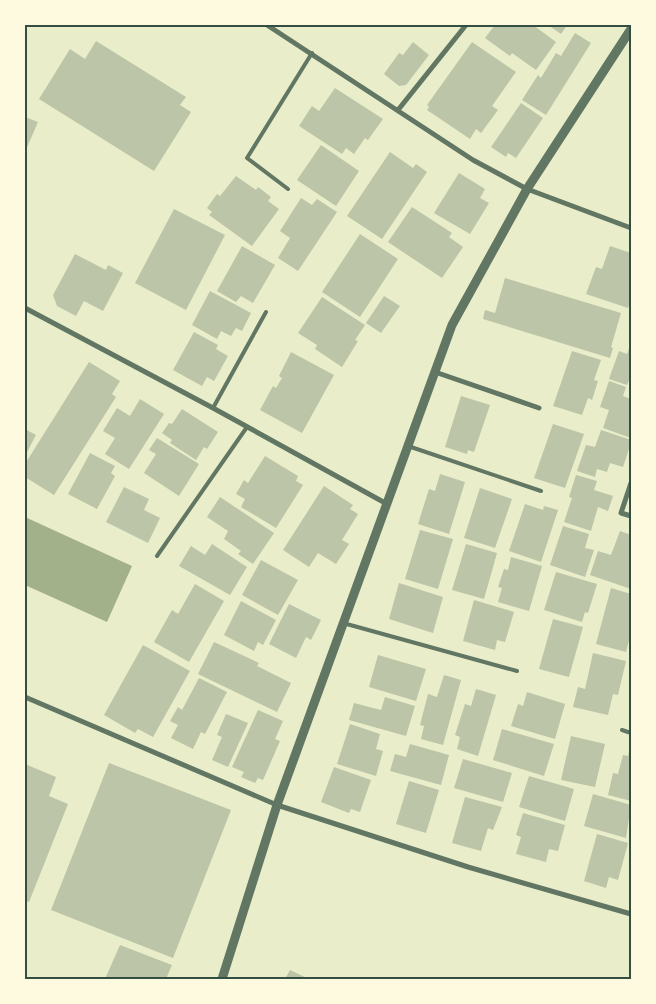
<svg xmlns="http://www.w3.org/2000/svg" width="656" height="1004" font-family="'DejaVu Sans',sans-serif">
<style>
.water{fill:#a3b18a}
.building{fill:#bcc5a7}
.lines{fill:none;stroke-linecap:round;stroke-linejoin:round}
.service{stroke:#617663;stroke-width:4}
.minor{stroke:#617663;stroke-width:5}
.tertiary{stroke:#617663;stroke-width:9}
.neatline{fill:none;stroke:#344e41;stroke-width:2}
</style>
<rect width="100%" height="100%" fill="#e9edc9"/>
<path class="water" d="M 25,517 L 132,566 L 107,622 L 25,585 Z"/>
<path class="building" d="M 495,25 L 533,25 L 556,42 L 536,70 L 512,53 L 510,56 L 485,38 Z
M 548,25 L 567,25 L 561,34 Z
M 575,33 L 591,43 L 546,115 L 522,100 L 538,75 L 541,78 L 556,53 L 561,56 Z
M 96,41 L 186,97 L 180,105 L 191,112 L 154,171 L 39,99 L 70,49 L 85,59 Z
M 413,42 L 429,55 L 406,85 L 399,86 L 384,74 L 399,53 L 403,55 Z
M 472,42 L 516,72 L 492,106 L 498,110 L 481,133 L 476,129 L 470,139 L 427,110 L 429,107 L 427,105 Z
M 335,88 L 383,119 L 368,140 L 365,138 L 354,154 L 346,148 L 342,154 L 299,126 L 312,106 L 319,111 Z
M 521,103 L 543,118 L 516,158 L 508,153 L 506,157 L 491,147 Z
M 25,117 L 38,122 L 25,152 Z
M 321,145 L 359,171 L 336,206 L 297,180 Z
M 390,152 L 413,168 L 416,164 L 427,172 L 382,239 L 347,216 Z
M 459,173 L 485,189 L 480,198 L 489,203 L 470,234 L 434,213 Z
M 236,176 L 256,190 L 258,187 L 271,197 L 268,201 L 279,209 L 252,246 L 209,215 L 212,212 L 207,208 L 217,194 L 220,196 Z
M 301,198 L 312,205 L 317,199 L 337,212 L 298,271 L 278,258 L 290,238 L 280,231 Z
M 412,207 L 452,233 L 449,237 L 463,247 L 442,278 L 388,242 Z
M 174,209 L 225,235 L 186,310 L 135,283 Z
M 360,234 L 398,259 L 360,317 L 322,292 Z
M 242,246 L 275,265 L 253,303 L 241,296 L 236,302 L 217,291 Z
M 610,246 L 631,253 L 631,299 L 628,308 L 586,294 L 596,267 L 602,269 Z
M 75,254 L 106,270 L 108,265 L 123,273 L 103,311 L 84,301 L 76,316 L 57,306 L 53,295 Z
M 505,278 L 621,313 L 611,347 L 613,348 L 610,358 L 483,319 L 485,310 L 495,313 Z
M 210,291 L 251,313 L 242,331 L 236,328 L 231,336 L 221,331 L 217,339 L 192,325 Z
M 384,296 L 400,306 L 381,333 L 366,323 Z
M 322,297 L 365,325 L 355,340 L 358,341 L 342,367 L 315,349 L 317,345 L 298,333 Z
M 194,332 L 218,345 L 216,349 L 228,356 L 214,381 L 207,377 L 202,386 L 173,370 Z
M 631,343 L 631,376 L 627,385 L 609,379 L 619,351 L 627,354 Z
M 572,351 L 601,360 L 594,380 L 598,381 L 592,400 L 588,398 L 582,415 L 553,406 Z
M 291,352 L 334,375 L 302,433 L 260,410 L 273,386 L 276,388 L 282,378 L 279,376 Z
M 89,362 L 120,381 L 112,394 L 116,397 L 54,495 L 25,477 L 25,464 Z
M 609,381 L 626,387 L 623,396 L 631,399 L 631,438 L 603,428 L 609,410 L 600,407 Z
M 461,396 L 490,405 L 474,452 L 468,450 L 467,454 L 445,447 Z
M 140,399 L 164,414 L 129,469 L 105,454 L 115,438 L 103,431 L 117,408 L 130,416 Z
M 182,409 L 218,432 L 207,449 L 204,447 L 196,460 L 170,443 L 172,440 L 162,433 L 169,423 L 172,424 Z
M 553,424 L 584,434 L 565,488 L 534,478 Z
M 25,429 L 36,435 L 25,456 Z
M 601,430 L 631,440 L 631,443 L 623,467 L 610,463 L 607,472 L 597,469 L 595,477 L 577,471 L 586,445 L 595,447 Z
M 157,438 L 199,464 L 179,496 L 144,473 L 156,454 L 149,450 Z
M 90,453 L 115,466 L 111,473 L 115,476 L 97,509 L 68,494 Z
M 265,456 L 298,476 L 296,481 L 303,485 L 276,528 L 241,507 L 245,499 L 236,494 L 244,480 L 248,483 Z
M 440,474 L 465,482 L 449,534 L 418,524 L 429,489 L 435,491 Z
M 576,475 L 597,481 L 594,490 L 613,496 L 608,511 L 598,507 L 591,531 L 564,522 L 572,498 L 569,497 Z
M 324,486 L 353,505 L 350,509 L 358,514 L 342,540 L 349,544 L 336,564 L 318,553 L 309,567 L 283,550 Z
M 124,487 L 149,499 L 144,510 L 160,518 L 148,543 L 106,522 Z
M 480,488 L 512,499 L 495,548 L 464,538 Z
M 220,497 L 274,533 L 253,564 L 238,554 L 241,551 L 224,539 L 228,531 L 207,517 Z
M 525,504 L 543,510 L 544,506 L 558,510 L 541,562 L 509,551 Z
M 563,526 L 589,534 L 585,548 L 594,550 L 585,577 L 550,565 Z
M 420,530 L 453,539 L 438,589 L 405,579 Z
M 620,531 L 631,535 L 631,589 L 590,575 L 598,551 L 611,555 Z
M 212,544 L 247,567 L 230,595 L 179,566 L 191,546 L 205,555 Z
M 466,544 L 497,553 L 484,599 L 452,590 Z
M 511,557 L 542,566 L 529,611 L 498,602 L 502,588 L 498,587 L 504,569 L 508,570 Z
M 261,560 L 298,580 L 278,615 L 242,595 Z
M 556,572 L 597,584 L 588,613 L 585,612 L 582,622 L 544,610 Z
M 399,583 L 443,597 L 433,633 L 389,619 Z
M 195,584 L 224,601 L 189,662 L 154,642 L 172,610 L 178,614 Z
M 611,588 L 631,594 L 631,633 L 626,652 L 596,644 Z
M 474,600 L 514,612 L 505,642 L 497,640 L 495,650 L 463,641 Z
M 241,601 L 276,620 L 263,645 L 258,642 L 254,651 L 224,635 Z
M 289,604 L 321,620 L 311,640 L 306,637 L 296,658 L 269,644 Z
M 553,619 L 583,627 L 569,677 L 539,669 Z
M 214,642 L 259,663 L 257,666 L 291,683 L 277,712 L 198,674 Z
M 143,645 L 190,671 L 153,737 L 138,729 L 135,733 L 104,715 Z
M 593,653 L 626,661 L 618,695 L 613,694 L 608,715 L 573,707 L 578,687 L 585,689 Z
M 378,655 L 426,669 L 416,701 L 369,687 Z
M 444,675 L 461,680 L 443,745 L 421,739 L 424,726 L 420,725 L 428,694 L 437,697 Z
M 199,678 L 227,692 L 205,734 L 201,732 L 193,749 L 171,738 L 178,725 L 170,721 L 178,707 L 182,710 Z
M 476,689 L 496,695 L 478,756 L 457,749 L 460,737 L 455,735 L 465,704 L 471,706 Z
M 527,692 L 565,704 L 555,739 L 511,726 L 518,704 L 523,706 Z
M 385,697 L 415,706 L 406,736 L 349,720 L 354,703 L 381,710 Z
M 258,710 L 283,721 L 275,739 L 280,741 L 263,780 L 258,778 L 255,783 L 241,777 L 244,772 L 232,767 Z
M 226,714 L 248,723 L 228,767 L 212,760 L 222,737 L 217,735 Z
M 350,724 L 380,734 L 376,749 L 383,751 L 376,776 L 337,764 Z
M 502,729 L 554,744 L 544,776 L 493,760 Z
M 571,736 L 605,744 L 595,787 L 561,780 Z
M 410,744 L 449,755 L 441,785 L 390,771 L 395,754 L 406,757 Z
M 629,752 L 631,752 L 631,801 L 608,795 L 613,773 L 618,774 L 623,755 L 628,756 Z
M 463,759 L 512,773 L 503,802 L 454,788 Z
M 109,763 L 231,810 L 173,958 L 51,910 Z
M 25,764 L 56,777 L 49,796 L 68,804 L 29,902 L 25,901 Z
M 334,767 L 371,780 L 360,812 L 351,809 L 349,813 L 321,802 Z
M 529,776 L 574,789 L 565,821 L 519,807 Z
M 409,781 L 439,790 L 426,833 L 396,824 Z
M 593,794 L 631,805 L 626,838 L 584,826 Z
M 465,797 L 502,807 L 493,830 L 488,828 L 481,851 L 452,843 Z
M 523,813 L 565,825 L 558,851 L 549,849 L 546,862 L 516,854 L 521,837 L 516,835 Z
M 597,834 L 628,843 L 618,880 L 609,877 L 606,888 L 584,881 Z
M 120,945 L 172,965 L 166,979 L 105,979 Z
M 290,970 L 309,979 L 285,979 Z"/>
<g class="lines">
<path class="service" d="M 288,189 L 247,158 L 312,53
M 213,408 L 266,312
M 408,446 L 541,491
M 157,556 L 247,427
M 343,623 L 517,671
M 622,730 L 631,733"/>
<path class="minor" d="M 267,25 L 473,160 L 527,189 L 631,228
M 398,110 L 466,25
M 25,308 L 213,408 L 387,504
M 435,372 L 539,408
M 631,483 L 621,513 L 631,516
M 25,697 L 277,805 L 468,867 L 631,914"/>
<path class="tertiary" d="M 222,979 L 277,805 L 452,325 L 527,189 L 631,29"/>
</g>
<rect width="656" height="1004" fill="none" stroke="#fefae0" stroke-width="52"/>
<rect x="26" y="26" width="604" height="952" class="neatline"/>
</svg>
